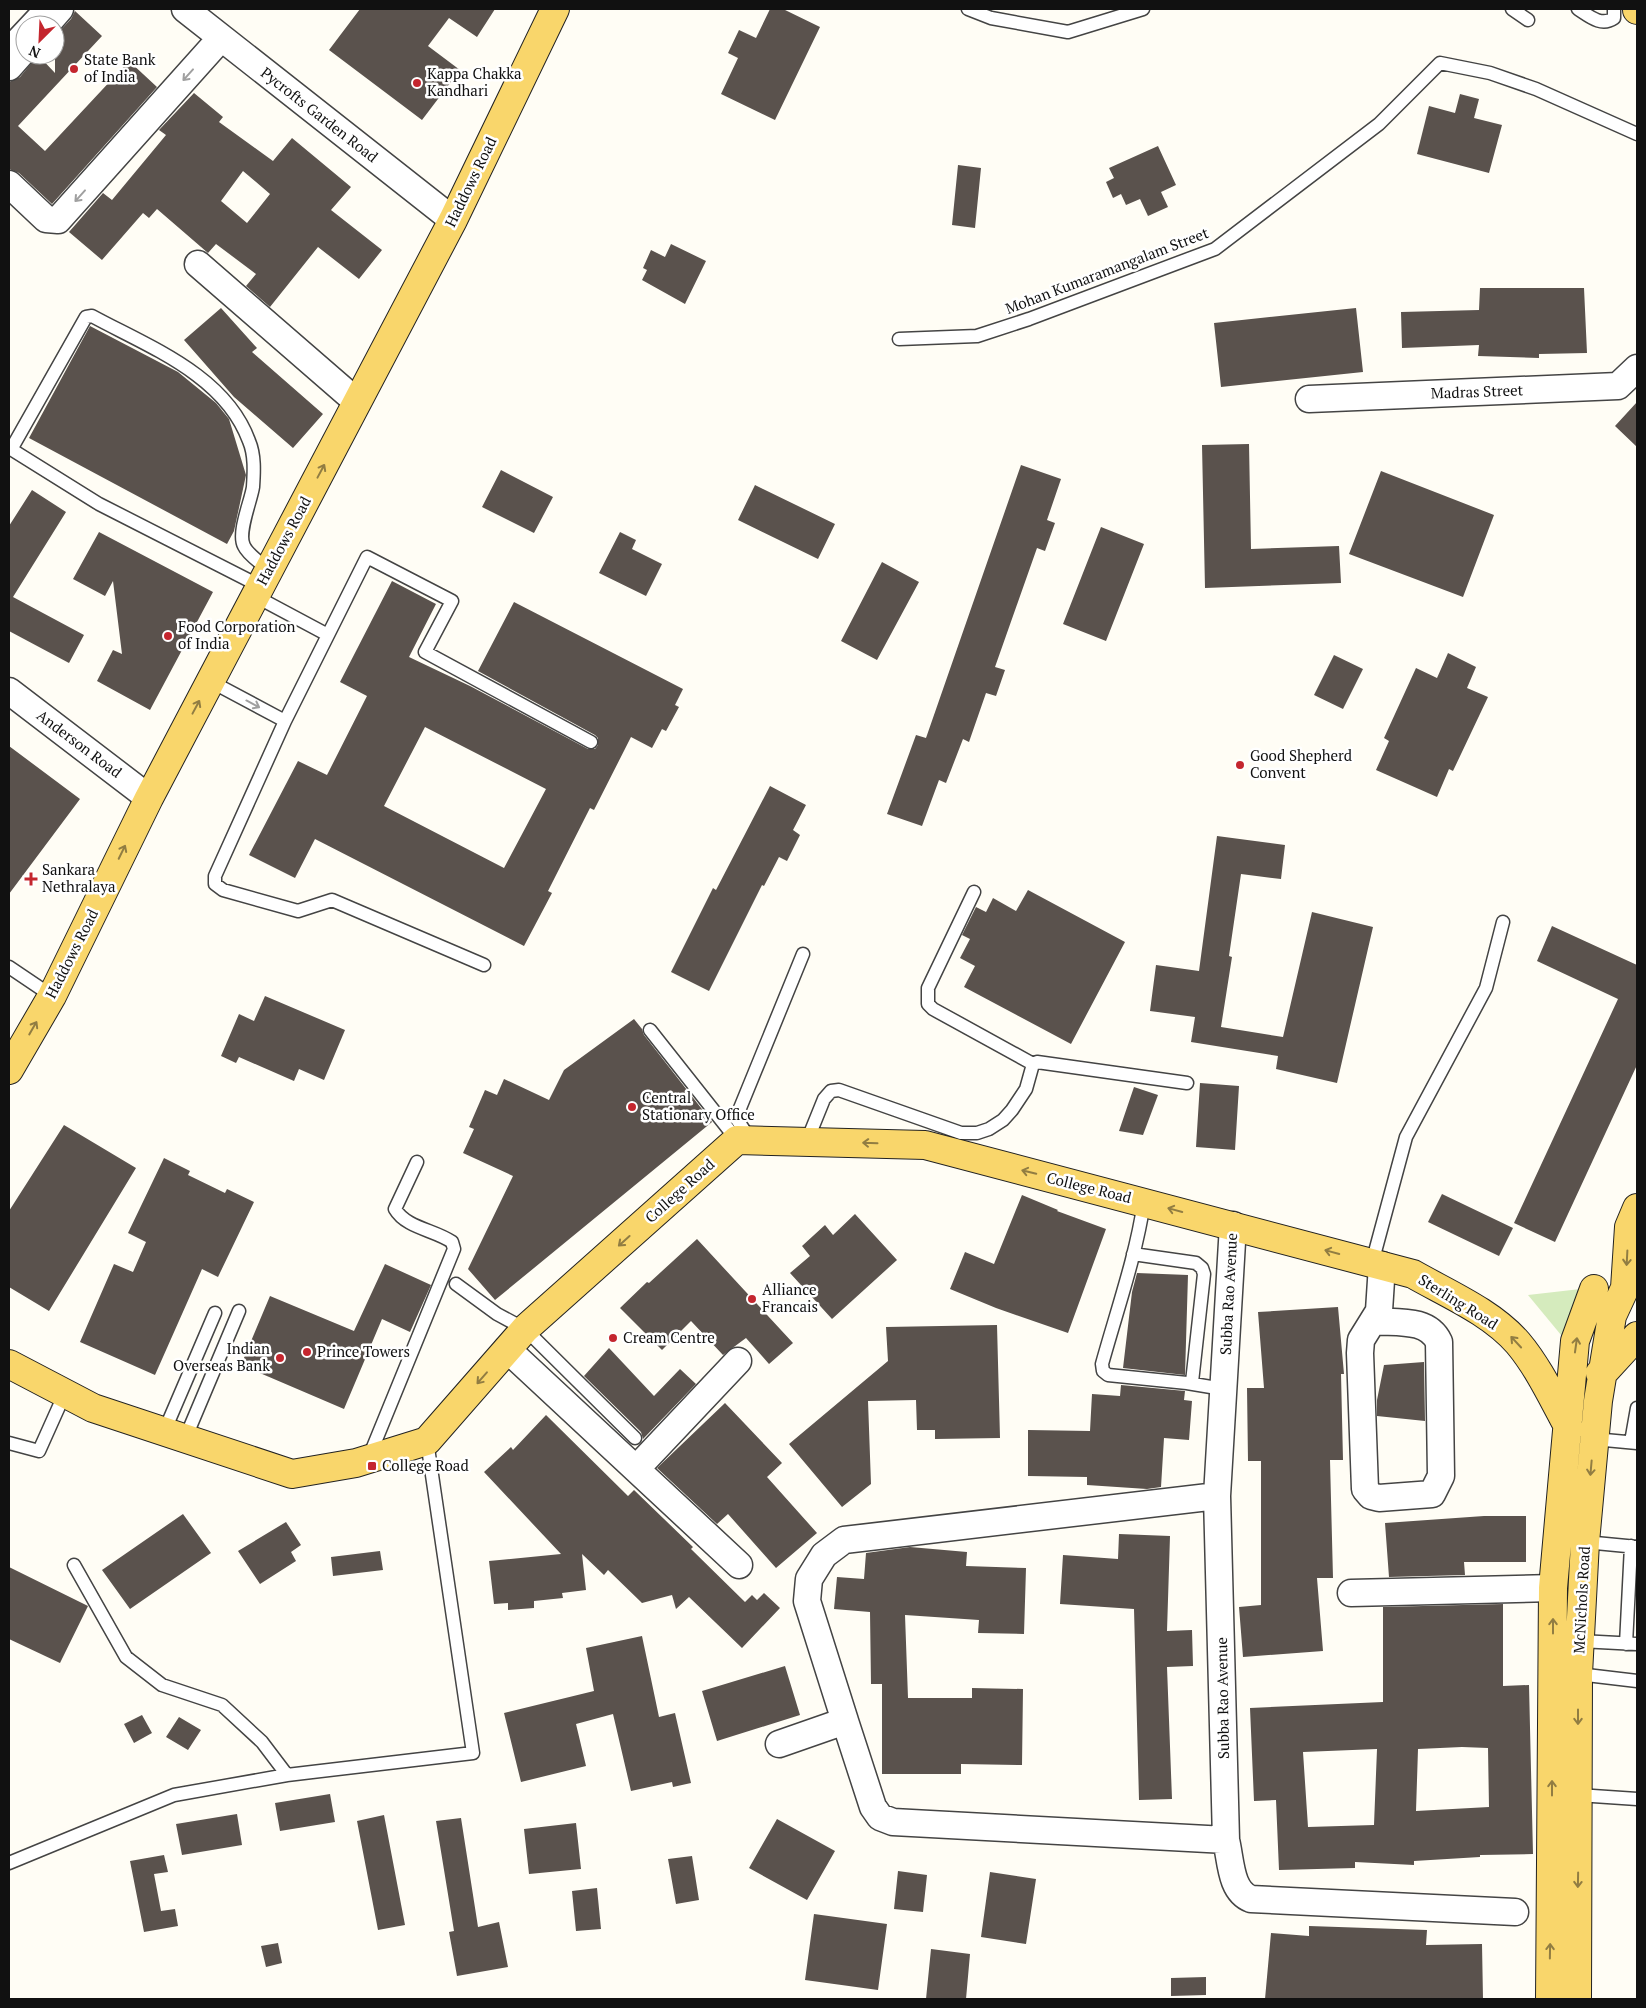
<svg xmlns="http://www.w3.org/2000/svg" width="1646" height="2008" font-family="'PT Serif',serif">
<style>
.green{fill:#d5ebbd}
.building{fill:#5a524d;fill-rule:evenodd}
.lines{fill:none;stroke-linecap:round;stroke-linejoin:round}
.lane-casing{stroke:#444;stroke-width:15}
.street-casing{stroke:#444;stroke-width:29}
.primary-casing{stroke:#222;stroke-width:30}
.lane{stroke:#fff;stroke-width:12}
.street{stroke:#fff;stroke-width:26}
.primary{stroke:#f9d66b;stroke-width:28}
.oneway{stroke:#a0a0a0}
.oneway2{stroke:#917d42}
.poi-dot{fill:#c4262e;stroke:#fff;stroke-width:2}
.labels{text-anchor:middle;stroke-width:5;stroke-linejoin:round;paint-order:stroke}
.poi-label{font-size:15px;fill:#111;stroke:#fff;text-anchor:start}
.street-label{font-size:15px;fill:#111;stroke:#fff}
</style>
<rect width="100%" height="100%" fill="#fffdf5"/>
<path class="green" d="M 1598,1287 L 1566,1341 L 1528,1295 Z"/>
<path class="building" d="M 360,9 L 495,9 L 477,37 L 449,18 L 428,46 L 460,70 L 422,120 L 329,50 Z
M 770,9 L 783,9 L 820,27 L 775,120 L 721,94 L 738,58 L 728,53 L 739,30 L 756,38 Z
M 75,11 L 102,36 L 18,126 L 45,151 L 129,61 L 157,87 L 52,204 L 19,173 L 9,169 L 9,82 L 20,77 L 38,55 L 55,73 L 55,36 L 71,19 Z
M 194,93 L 223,117 L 219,122 L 273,161 L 292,138 L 351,187 L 331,210 L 382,250 L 359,279 L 318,247 L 270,307 L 246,286 L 256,274 L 216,244 L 208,253 L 157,209 L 149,218 L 143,213 L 102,260 L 69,232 L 103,193 L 112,200 L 166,135 L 159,130 ZM 243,171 L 270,194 L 247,223 L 221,201 Z
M 1460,94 L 1479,99 L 1474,118 L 1502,125 L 1489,173 L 1417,154 L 1429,106 L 1455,113 Z
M 1158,146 L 1176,185 L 1161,192 L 1168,207 L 1148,216 L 1140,199 L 1126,205 L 1121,194 L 1113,198 L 1106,182 L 1114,178 L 1109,168 Z
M 958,165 L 981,168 L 975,228 L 952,225 Z
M 671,244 L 706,261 L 685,304 L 642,280 L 647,270 L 643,268 L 651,250 L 665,257 Z
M 1480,288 L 1584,288 L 1587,353 L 1539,354 L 1539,358 L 1478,356 L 1479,345 L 1402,348 L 1401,312 L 1479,310 Z
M 221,308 L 257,348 L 252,352 L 323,414 L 293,448 L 234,397 L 184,340 Z
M 1356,308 L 1363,372 L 1221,387 L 1214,323 Z
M 90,326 L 178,372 L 216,403 L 229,419 L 246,475 L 234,531 L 227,544 L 29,438 Z
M 1637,402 L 1637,447 L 1615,426 Z
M 1249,444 L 1251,549 L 1339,546 L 1341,583 L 1205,588 L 1202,445 Z
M 1021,465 L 1061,479 L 1047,520 L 1055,523 L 1045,551 L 1037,548 L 995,667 L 1005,670 L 996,696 L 986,693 L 969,742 L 963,739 L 946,783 L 939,780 L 922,826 L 887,814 L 916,735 L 926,738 Z
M 501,470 L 553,497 L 534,533 L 482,507 Z
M 1381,471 L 1494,515 L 1463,597 L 1349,554 Z
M 755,485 L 835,524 L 818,559 L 738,520 Z
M 32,490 L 66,512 L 13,597 L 84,635 L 69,663 L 9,631 L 9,526 Z
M 1101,527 L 1144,544 L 1106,641 L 1063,624 Z
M 99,532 L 213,592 L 150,710 L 97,681 L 113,650 L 122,654 L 113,581 L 105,596 L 73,579 Z
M 620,532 L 636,540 L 632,549 L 662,564 L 646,596 L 599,573 Z
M 882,562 L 919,582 L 877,660 L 841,641 Z
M 392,581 L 436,604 L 409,657 L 470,686 L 588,749 L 595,749 L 598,745 L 598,738 L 595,735 L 478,671 L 514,602 L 683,689 L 675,705 L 679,707 L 666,731 L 662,729 L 652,748 L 631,737 L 594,810 L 590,808 L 548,891 L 552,893 L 524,946 L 315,839 L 295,878 L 249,855 L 298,761 L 327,775 L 367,696 L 340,682 ZM 425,727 L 546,789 L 504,868 L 384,806 Z
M 1448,653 L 1476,667 L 1467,688 L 1488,697 L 1453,771 L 1449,769 L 1437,797 L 1376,770 L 1389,741 L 1384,738 L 1416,668 L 1437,678 Z
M 1334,655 L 1363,669 L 1343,709 L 1314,695 Z
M 9,746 L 80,799 L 9,894 Z
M 770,786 L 806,805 L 793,830 L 800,835 L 787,861 L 779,857 L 764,886 L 762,885 L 709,991 L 671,972 L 713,888 L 716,890 Z
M 1217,836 L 1285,845 L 1281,879 L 1241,874 L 1229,956 L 1232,957 L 1221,1027 L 1283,1037 L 1312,912 L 1373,927 L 1337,1083 L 1276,1069 L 1278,1056 L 1191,1042 L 1195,1017 L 1150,1011 L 1156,965 L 1199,971 Z
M 1028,890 L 1125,942 L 1071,1044 L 964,987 L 975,966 L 960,958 L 970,939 L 962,935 L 976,907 L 986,912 L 993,898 L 1016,911 Z
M 1552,926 L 1637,965 L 1637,1065 L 1555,1242 L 1514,1223 L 1618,999 L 1537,961 Z
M 265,996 L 345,1030 L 324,1080 L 299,1069 L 294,1081 L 239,1057 L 236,1063 L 221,1056 L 239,1014 L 254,1021 Z
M 634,1019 L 642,1029 L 644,1035 L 712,1122 L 495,1300 L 468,1269 L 513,1176 L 463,1153 L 474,1129 L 469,1127 L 485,1090 L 497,1095 L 504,1079 L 549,1100 L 564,1070 Z
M 1200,1083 L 1239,1086 L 1235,1150 L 1196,1147 Z
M 1134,1087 L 1158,1095 L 1143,1135 L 1119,1131 Z
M 64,1125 L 136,1168 L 49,1311 L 9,1287 L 9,1211 Z
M 164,1158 L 190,1171 L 188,1175 L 225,1193 L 227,1189 L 254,1202 L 218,1277 L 202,1269 L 155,1375 L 80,1342 L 114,1264 L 133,1272 L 146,1242 L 128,1233 Z
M 1442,1194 L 1513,1228 L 1499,1256 L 1428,1222 Z
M 1022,1195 L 1058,1210 L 1057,1211 L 1106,1229 L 1068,1333 L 996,1308 L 950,1289 L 965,1252 L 994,1264 Z
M 855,1214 L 897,1260 L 832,1319 L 790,1273 L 810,1256 L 802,1246 L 825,1225 L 833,1235 Z
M 697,1239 L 793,1343 L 769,1364 L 746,1338 L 723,1355 L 691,1321 L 662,1350 L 620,1308 L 647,1282 L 649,1283 Z
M 385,1264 L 431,1285 L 410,1332 L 382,1319 L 344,1409 L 241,1365 L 270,1296 L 354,1331 Z
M 1137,1273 L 1188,1275 L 1185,1375 L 1123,1368 L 1132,1292 Z
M 1338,1307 L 1344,1374 L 1341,1374 L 1343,1460 L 1330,1460 L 1333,1578 L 1317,1578 L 1323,1651 L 1243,1657 L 1239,1607 L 1261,1605 L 1261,1461 L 1248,1461 L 1247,1388 L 1264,1388 L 1258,1312 Z
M 997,1325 L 1000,1438 L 935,1439 L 935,1430 L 917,1430 L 916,1400 L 868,1401 L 871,1484 L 842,1507 L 789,1444 L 888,1361 L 886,1327 Z
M 609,1348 L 654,1396 L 680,1369 L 696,1384 L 643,1439 L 641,1432 L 584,1376 Z
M 1424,1362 L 1425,1421 L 1377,1416 L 1377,1400 L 1384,1365 Z
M 1121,1385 L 1185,1391 L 1184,1400 L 1192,1401 L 1189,1440 L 1164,1438 L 1161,1487 L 1147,1489 L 1087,1485 L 1087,1477 L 1028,1476 L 1028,1430 L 1090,1431 L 1092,1394 L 1120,1396 Z
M 725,1403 L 782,1463 L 767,1477 L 817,1533 L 776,1568 L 728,1514 L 717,1524 L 657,1468 Z
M 546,1415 L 628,1496 L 634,1490 L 693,1547 L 691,1549 L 745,1602 L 752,1595 L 757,1600 L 764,1593 L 780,1608 L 742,1648 L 689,1597 L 676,1609 L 672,1595 L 642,1603 L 608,1570 L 604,1575 L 582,1554 L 586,1590 L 562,1593 L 563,1598 L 534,1601 L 534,1608 L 508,1610 L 508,1603 L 494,1604 L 489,1561 L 561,1554 L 484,1472 L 511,1447 L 513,1450 Z
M 183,1514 L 211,1553 L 130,1609 L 102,1570 Z
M 1484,1516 L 1526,1516 L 1526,1562 L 1464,1562 L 1465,1575 L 1389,1577 L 1385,1523 Z
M 286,1522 L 301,1545 L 291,1552 L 296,1561 L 260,1584 L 238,1551 Z
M 1119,1534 L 1170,1536 L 1167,1631 L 1192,1630 L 1193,1666 L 1167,1667 L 1172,1799 L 1139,1800 L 1134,1609 L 1060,1604 L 1063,1555 L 1118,1559 Z
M 910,1547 L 967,1552 L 966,1566 L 1026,1568 L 1024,1634 L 978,1633 L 979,1620 L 905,1615 L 908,1698 L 972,1698 L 972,1688 L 1023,1689 L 1022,1765 L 961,1764 L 961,1774 L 882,1774 L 882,1684 L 871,1684 L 870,1612 L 834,1609 L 837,1577 L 864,1579 L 866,1553 Z
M 380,1551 L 383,1570 L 333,1576 L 331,1557 Z
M 9,1567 L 88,1606 L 60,1663 L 9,1639 Z
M 1503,1604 L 1503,1686 L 1529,1685 L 1533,1854 L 1480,1855 L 1480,1857 L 1414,1861 L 1414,1865 L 1355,1862 L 1355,1868 L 1279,1870 L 1276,1800 L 1254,1801 L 1250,1708 L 1383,1702 L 1383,1607 ZM 1462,1747 L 1488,1748 L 1489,1807 L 1416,1811 L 1418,1749 ZM 1377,1749 L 1374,1825 L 1308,1827 L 1303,1752 Z
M 642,1636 L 659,1717 L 675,1713 L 691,1783 L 673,1787 L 672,1782 L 631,1791 L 613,1714 L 576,1724 L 586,1766 L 521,1782 L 504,1713 L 594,1691 L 586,1648 Z
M 785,1666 L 800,1715 L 717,1741 L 702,1691 Z
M 142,1715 L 152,1733 L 134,1743 L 124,1724 Z
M 179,1717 L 201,1730 L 188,1750 L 166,1737 Z
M 330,1794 L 335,1822 L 280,1831 L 275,1803 Z
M 237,1814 L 242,1845 L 182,1855 L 176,1824 Z
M 384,1815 L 405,1925 L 378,1930 L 357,1821 Z
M 461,1818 L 478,1927 L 499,1922 L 508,1967 L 457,1976 L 449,1932 L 454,1931 L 436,1821 Z
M 777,1819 L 835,1851 L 807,1900 L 749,1868 Z
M 576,1823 L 581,1869 L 529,1874 L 524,1829 Z
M 164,1855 L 168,1872 L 154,1874 L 161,1911 L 175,1909 L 178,1926 L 144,1932 L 130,1861 Z
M 692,1856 L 699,1900 L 676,1904 L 668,1859 Z
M 898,1871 L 927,1875 L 923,1912 L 894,1909 Z
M 990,1872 L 1036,1879 L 1026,1944 L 981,1937 Z
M 597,1888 L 601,1929 L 576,1931 L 572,1891 Z
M 814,1914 L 887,1924 L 878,1990 L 805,1980 Z
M 1309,1926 L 1427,1930 L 1426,1945 L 1482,1944 L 1483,1999 L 1265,1999 L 1271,1933 L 1309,1936 Z
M 278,1943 L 282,1963 L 266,1967 L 261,1946 Z
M 931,1949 L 970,1954 L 966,1999 L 926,1999 Z
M 1206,1977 L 1206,1995 L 1171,1996 L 1171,1978 Z"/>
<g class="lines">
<g class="lane-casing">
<path id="lane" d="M 968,9 L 991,18 L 1068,32 L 1143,9
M 1512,9 L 1528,20
M 1578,9 C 1589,16 1601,27 1614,18 L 1614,9
M 9,41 L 39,9
M 899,339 L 977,336 L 1029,319 L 1215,249 L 1379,124 L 1440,63 L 1490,73 L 1536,89 L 1637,134
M 260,586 L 99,504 L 14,451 L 13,446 L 86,317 L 92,316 C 149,347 225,375 249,441 C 255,455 254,472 253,487 C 251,501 237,533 244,546 C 248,555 262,564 269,570
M 328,635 L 367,557 L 452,601 L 425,652 L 591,742
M 210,681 L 285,721 L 328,635 L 255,596
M 285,721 L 215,876 L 215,884 L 223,890 L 298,911 L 332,900 L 484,965
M 974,892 L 928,988 L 928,1004 L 933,1009 L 1033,1064
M 9,967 L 52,996
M 650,1030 L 737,1140
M 750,1139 L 736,1118 L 803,954
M 807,1141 L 824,1099 L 831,1091 L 839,1090 L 961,1133 L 977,1133 L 989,1129 L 1003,1120 L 1012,1110 L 1026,1089 L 1033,1064 L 1037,1062 L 1187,1083
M 1133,1254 L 1196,1263 L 1202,1268 L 1204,1274 L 1192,1382 L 1187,1383 L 1108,1375 L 1103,1371 L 1102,1364 C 1117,1310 1136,1256 1144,1202
M 1372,1263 L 1406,1137 L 1486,988 L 1503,922
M 456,1284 L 497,1314 L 525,1329 L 635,1438
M 1187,1383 L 1223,1389
M 164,1432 L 215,1313
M 185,1439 L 239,1311
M 1594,1439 L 1637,1443
M 1631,1442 L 1637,1408
M 9,1443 L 39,1451 L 65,1393
M 369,1457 L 454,1249 L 452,1242 C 435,1230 406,1228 395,1209 L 417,1162
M 1585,1542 L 1637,1547
M 74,1565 L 126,1657 L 162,1685 L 222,1705 L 262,1742 L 287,1775
M 1580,1641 L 1637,1644
M 1626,1644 L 1631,1546
M 1578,1674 L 1637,1681
M 1578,1795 L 1637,1799
M 9,1863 L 174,1795 L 287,1775 L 473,1753 L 427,1441"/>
</g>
<g class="street-casing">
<path id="street" d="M 185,9 L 453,220
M 46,25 L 60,9
M 9,67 L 25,49
M 9,184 L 46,219 L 58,220 L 221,38
M 198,264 L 357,402
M 1309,399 L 1618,386 L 1637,368
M 9,691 L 149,798
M 1233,1225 L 1217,1496 L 1226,1840 C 1231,1860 1230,1891 1251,1899 L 1515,1912
M 1374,1321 C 1397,1323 1428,1318 1439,1342 L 1441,1476 L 1432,1494 L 1379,1498 L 1371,1496 L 1365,1489 L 1360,1353 L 1361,1340 L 1379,1311 L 1382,1265
M 507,1349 L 739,1565
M 636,1469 L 738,1361
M 1351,1593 L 1553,1588
M 845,1721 L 873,1807 L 880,1817 L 893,1822 L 1226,1840
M 779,1744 L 845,1721 L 807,1601 L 809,1579 L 824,1555 L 844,1540 L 1217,1496"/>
</g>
<g class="primary-casing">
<path id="primary" d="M 1637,9 L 1637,10
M 9,1070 L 52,996 L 149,798 L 453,220 L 555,9
M 9,1364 L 93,1408 L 292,1474 L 356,1463 L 427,1441 L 525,1329 L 737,1140 L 925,1145 L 1413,1274 C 1448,1294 1491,1312 1518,1343 C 1539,1368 1553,1399 1569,1428
M 1600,1373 L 1603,1373 L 1637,1336
M 1550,1999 L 1553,1588 L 1575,1341 L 1594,1289
M 1577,1999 L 1578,1674 L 1585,1542 L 1598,1401 L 1612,1316 L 1625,1288 L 1629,1227 L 1637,1208"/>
</g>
<use href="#lane" class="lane"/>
<use href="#street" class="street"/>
<use href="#primary" class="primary"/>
</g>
<defs><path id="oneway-shaft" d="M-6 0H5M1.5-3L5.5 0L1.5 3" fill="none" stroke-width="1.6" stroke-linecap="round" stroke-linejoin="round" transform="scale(1.25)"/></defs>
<g class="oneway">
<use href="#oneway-shaft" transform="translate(188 75) rotate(132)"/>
<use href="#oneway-shaft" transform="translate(80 196) rotate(132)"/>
<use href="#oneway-shaft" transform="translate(253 704) rotate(28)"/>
</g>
<g class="oneway2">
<use href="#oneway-shaft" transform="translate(321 471) rotate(-62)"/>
<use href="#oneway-shaft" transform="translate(196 707) rotate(-62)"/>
<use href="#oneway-shaft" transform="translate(122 852) rotate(-64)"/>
<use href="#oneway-shaft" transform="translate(33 1028) rotate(-60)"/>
<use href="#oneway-shaft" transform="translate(870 1143) rotate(-178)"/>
<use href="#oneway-shaft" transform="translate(1029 1172) rotate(-166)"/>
<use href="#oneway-shaft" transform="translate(1175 1210) rotate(-165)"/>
<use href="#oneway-shaft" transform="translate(624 1241) rotate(138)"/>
<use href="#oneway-shaft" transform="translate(1332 1252) rotate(-165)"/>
<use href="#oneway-shaft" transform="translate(1627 1258) rotate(93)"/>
<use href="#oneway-shaft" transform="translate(1516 1342) rotate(-133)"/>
<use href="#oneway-shaft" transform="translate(1576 1345) rotate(-82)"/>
<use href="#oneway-shaft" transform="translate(482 1378) rotate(131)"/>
<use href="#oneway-shaft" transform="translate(1591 1468) rotate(95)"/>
<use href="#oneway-shaft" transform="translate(1553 1626) rotate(-90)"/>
<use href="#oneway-shaft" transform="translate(1578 1717) rotate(90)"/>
<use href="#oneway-shaft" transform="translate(1552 1788) rotate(-90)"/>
<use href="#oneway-shaft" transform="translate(1578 1880) rotate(91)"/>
<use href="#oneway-shaft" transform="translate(1550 1951) rotate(-89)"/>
</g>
<g class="poi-dot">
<circle cx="74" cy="69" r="5"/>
<circle cx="417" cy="83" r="5"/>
<circle cx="168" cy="636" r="5"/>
<circle cx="1240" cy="765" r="5"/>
<path d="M28.5 871.5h5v5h5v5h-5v5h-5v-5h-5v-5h5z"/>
<circle cx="632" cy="1107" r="5"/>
<circle cx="752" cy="1299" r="5"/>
<circle cx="613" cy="1338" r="5"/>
<circle cx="307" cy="1352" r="5"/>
<circle cx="280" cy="1358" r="5"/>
<rect x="367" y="1461" width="10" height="10" rx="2.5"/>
</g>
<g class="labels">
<g class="poi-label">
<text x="84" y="65">State Bank<tspan x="84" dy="17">of India</tspan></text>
<text x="427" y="79">Kappa Chakka<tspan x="427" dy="17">Kandhari</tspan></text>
<text x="178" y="632">Food Corporation<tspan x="178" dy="17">of India</tspan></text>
<text x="1250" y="761">Good Shepherd<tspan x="1250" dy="17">Convent</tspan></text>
<text x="42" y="875">Sankara<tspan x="42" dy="17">Nethralaya</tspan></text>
<text x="642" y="1103">Central<tspan x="642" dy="17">Stationary Office</tspan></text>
<text x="762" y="1295">Alliance<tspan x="762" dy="17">Francais</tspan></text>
<text x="623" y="1343">Cream Centre</text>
<text x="270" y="1354" text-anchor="end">Indian<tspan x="270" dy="17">Overseas Bank</tspan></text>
<text x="317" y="1357">Prince Towers</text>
<text x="382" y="1471">College Road</text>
</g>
<g class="street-label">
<text transform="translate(319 115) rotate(38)" y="5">Pycrofts Garden Road</text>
<text transform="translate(471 182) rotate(-64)" y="5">Haddows Road</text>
<text transform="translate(1107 271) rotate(-21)" y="5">Mohan Kumaramangalam Street</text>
<text transform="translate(1477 392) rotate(-2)" y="5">Madras Street</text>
<text transform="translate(284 541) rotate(-62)" y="5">Haddows Road</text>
<text transform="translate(79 744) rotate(37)" y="5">Anderson Road</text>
<text transform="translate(72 954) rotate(-63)" y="5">Haddows Road</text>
<text transform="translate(1089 1188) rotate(14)" y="5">College Road</text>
<text transform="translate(680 1191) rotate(-42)" y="5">College Road</text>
<text transform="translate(1229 1294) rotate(-87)" y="5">Subba Rao Avenue</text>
<text transform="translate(1458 1302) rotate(32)" y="5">Sterling Road</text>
<text transform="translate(1582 1600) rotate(-87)" y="5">McNichols Road</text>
<text transform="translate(1223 1698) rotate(-91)" y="5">Subba Rao Avenue</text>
</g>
</g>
<rect width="1646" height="2008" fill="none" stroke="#111111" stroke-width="20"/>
<g transform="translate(40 40) rotate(204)"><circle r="24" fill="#ffffff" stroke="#a0a0a0"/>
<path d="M0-4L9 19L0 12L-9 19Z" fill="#c4262e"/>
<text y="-8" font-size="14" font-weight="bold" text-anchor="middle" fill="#111111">N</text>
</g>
</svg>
